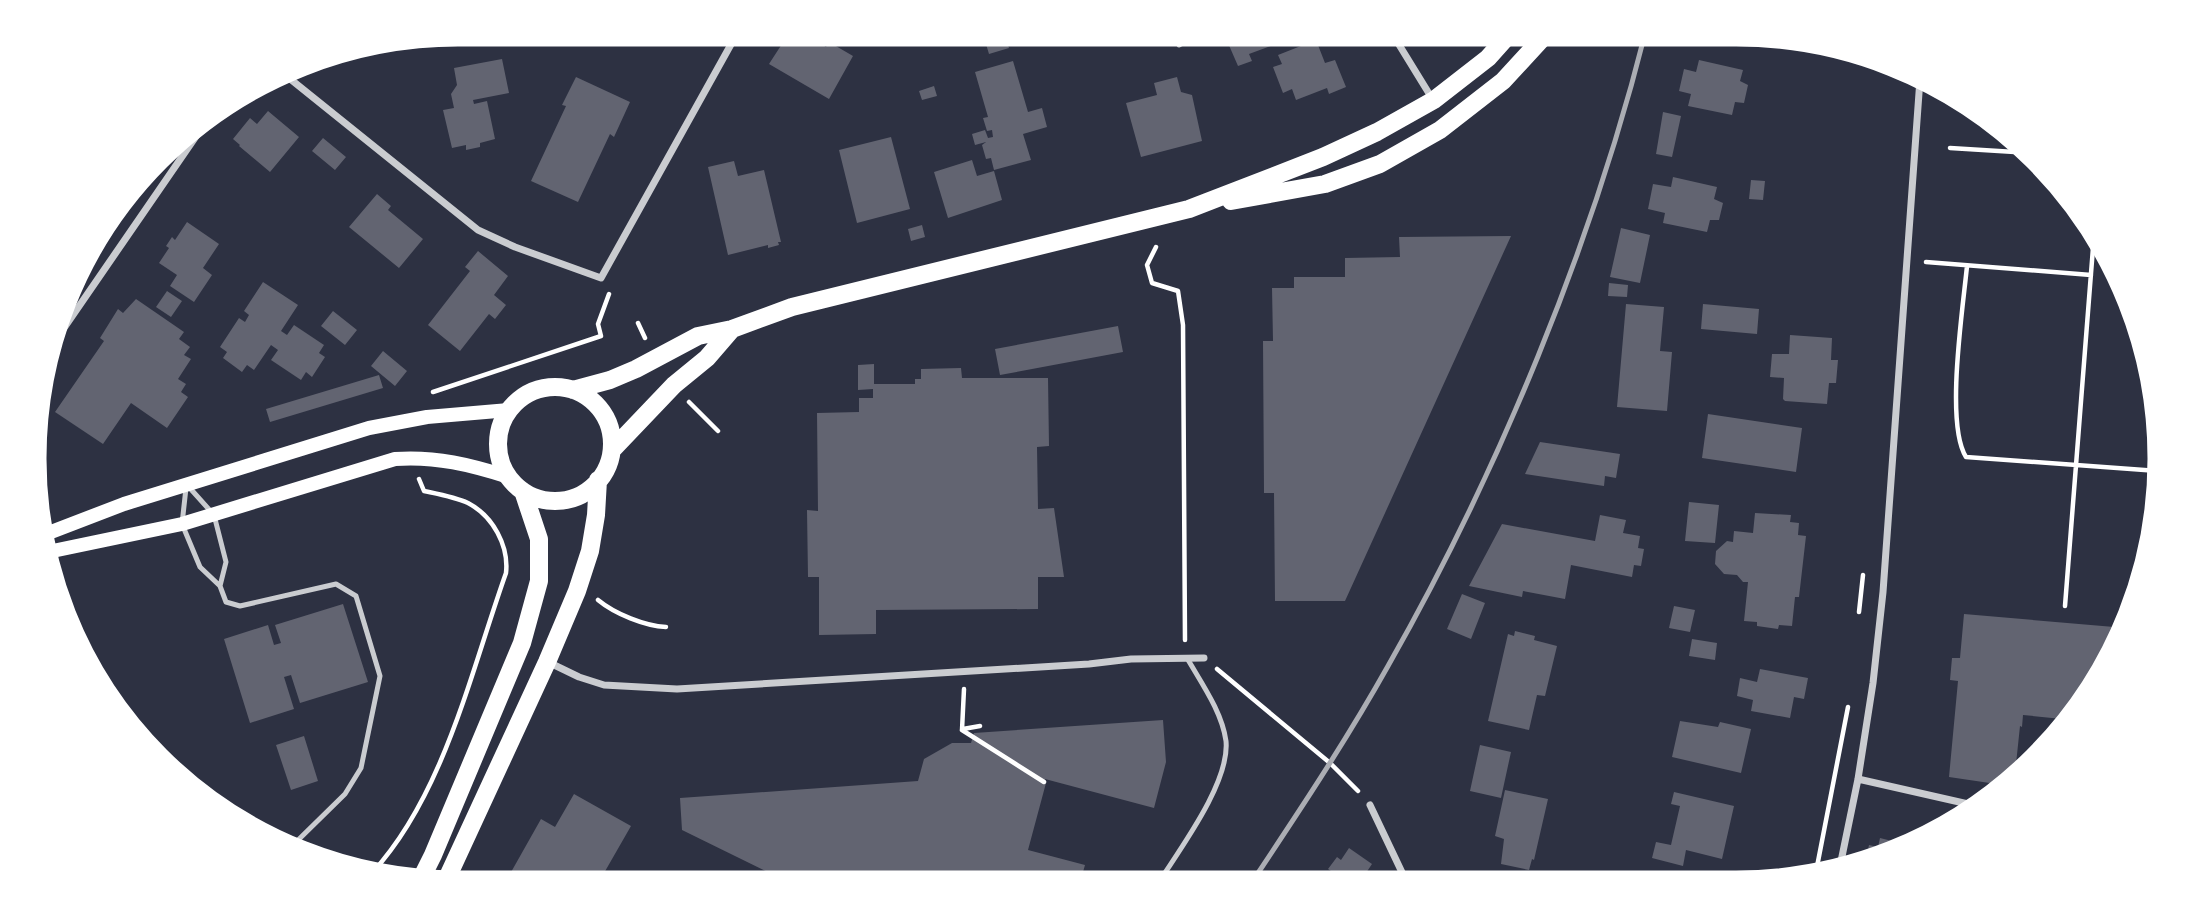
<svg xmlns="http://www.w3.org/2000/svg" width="2194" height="917" font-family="'PT Sans Narrow',sans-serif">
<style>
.building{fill:#626471}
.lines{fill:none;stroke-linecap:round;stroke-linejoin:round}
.path{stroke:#fff;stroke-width:4.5}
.service{stroke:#caccd0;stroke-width:5}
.minor{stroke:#caccd0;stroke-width:7}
.secondary{stroke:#fff;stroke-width:14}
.primary{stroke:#fff;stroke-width:18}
.rail{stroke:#abadb3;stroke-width:5}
.rim{fill:none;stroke:#fff;stroke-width:9}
</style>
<rect width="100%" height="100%" fill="#2d3142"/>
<path class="building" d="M 791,30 L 797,30 L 826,47 L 829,42 L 853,56 L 829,99 L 769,64 Z
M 988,30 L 1003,30 L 1009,48 L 989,54 L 982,31 Z
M 1261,30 L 1274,30 L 1279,43 L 1249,54 L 1252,61 L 1238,66 L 1228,43 Z
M 1316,40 L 1325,63 L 1335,60 L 1346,87 L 1329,94 L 1327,88 L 1296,100 L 1292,89 L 1283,93 L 1273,67 L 1282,64 L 1278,55 Z
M 502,59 L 509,93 L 473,100 L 474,104 L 487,101 L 495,139 L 480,143 L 480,147 L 466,150 L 466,145 L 452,148 L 443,110 L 454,108 L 451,94 L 457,85 L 454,68 Z
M 1699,60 L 1743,70 L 1740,81 L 1748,85 L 1744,103 L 1735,102 L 1732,115 L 1688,106 L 1691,94 L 1679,91 L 1684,69 L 1696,72 Z
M 1013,61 L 1028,112 L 1042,108 L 1047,127 L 1023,134 L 1031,160 L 994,170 L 991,158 L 986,159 L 982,145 L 986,142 L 975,145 L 972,134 L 985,130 L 988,138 L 993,137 L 992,130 L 987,131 L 983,118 L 988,117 L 975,72 Z
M 576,77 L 630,102 L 614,137 L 610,134 L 578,202 L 531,181 L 566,106 L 562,105 Z
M 1177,77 L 1181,92 L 1192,95 L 1202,141 L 1141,157 L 1126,103 L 1157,95 L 1154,83 Z
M 934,86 L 937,96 L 922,100 L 919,91 Z
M 268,111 L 299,137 L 270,172 L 239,146 L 240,145 L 233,139 L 250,118 L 257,124 Z
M 1663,112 L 1681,116 L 1672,157 L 1656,154 Z
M 891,137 L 910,209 L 857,223 L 839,150 Z
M 323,138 L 346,157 L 335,170 L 312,151 Z
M 972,160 L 977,176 L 994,171 L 1002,200 L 948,218 L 934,172 Z
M 734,161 L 738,176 L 764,170 L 781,242 L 778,242 L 779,245 L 768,248 L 768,245 L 728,255 L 708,167 Z
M 1673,177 L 1717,187 L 1714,199 L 1723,203 L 1719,220 L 1710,220 L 1707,232 L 1663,223 L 1665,213 L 1648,209 L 1653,184 L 1671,187 Z
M 1751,180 L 1765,181 L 1763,200 L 1749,199 Z
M 377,194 L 391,206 L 388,210 L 423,239 L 399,268 L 349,227 Z
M 187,222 L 219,244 L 203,268 L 212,275 L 194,302 L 170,286 L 177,275 L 159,263 L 169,248 L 166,246 L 172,237 L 175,240 Z
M 922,225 L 925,237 L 911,241 L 908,229 Z
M 1621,228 L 1650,235 L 1640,283 L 1610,277 Z
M 1511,236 L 1345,601 L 1275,601 L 1274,493 L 1264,493 L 1263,341 L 1273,341 L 1272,288 L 1294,288 L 1294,277 L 1345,277 L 1345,258 L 1400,257 L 1399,237 Z
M 478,251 L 508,276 L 494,295 L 506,305 L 495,319 L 489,314 L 460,351 L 428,325 L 470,271 L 465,267 Z
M 263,282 L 298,305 L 281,331 L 287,335 L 294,325 L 324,345 L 319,353 L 325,357 L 312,377 L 306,372 L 301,380 L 271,360 L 278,350 L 271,345 L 254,370 L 247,365 L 242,372 L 223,358 L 227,352 L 220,347 L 239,318 L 245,322 L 249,315 L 244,311 Z
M 1609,283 L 1628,285 L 1627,297 L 1608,296 Z
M 167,291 L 182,301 L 171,317 L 156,307 Z
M 136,299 L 184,332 L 179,339 L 190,347 L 184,355 L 191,359 L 178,379 L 186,384 L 181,392 L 188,397 L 167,428 L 131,403 L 103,444 L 55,412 L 104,341 L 100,338 L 118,309 L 123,313 Z
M 1626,304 L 1664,307 L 1660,351 L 1672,352 L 1667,411 L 1617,407 Z
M 1703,304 L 1759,309 L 1757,334 L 1701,329 Z
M 333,311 L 357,330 L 345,345 L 321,326 Z
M 1118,326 L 1123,352 L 1000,375 L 995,349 Z
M 1790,335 L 1832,338 L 1831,360 L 1838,360 L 1836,383 L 1829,383 L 1827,404 L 1785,401 L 1783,399 L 1784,378 L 1770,377 L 1772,354 L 1789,354 Z
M 383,351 L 407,371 L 395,386 L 371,366 Z
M 874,364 L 874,384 L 915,384 L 915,379 L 921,379 L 921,369 L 961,368 L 962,378 L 1048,378 L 1049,446 L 1037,447 L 1038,509 L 1054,508 L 1064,577 L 1038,577 L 1038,609 L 876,610 L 876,634 L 819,635 L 819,577 L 808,577 L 807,510 L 818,511 L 817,413 L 859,412 L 859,398 L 873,398 L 873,389 L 858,390 L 858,365 Z
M 379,375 L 383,388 L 270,422 L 266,409 Z
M 1708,414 L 1802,428 L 1796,472 L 1702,458 Z
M 1540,442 L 1620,454 L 1616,478 L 1605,476 L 1604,486 L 1525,474 Z
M 1689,502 L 1719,505 L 1715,543 L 1685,541 Z
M 1755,513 L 1791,515 L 1790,522 L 1799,523 L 1798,535 L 1806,536 L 1799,597 L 1795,597 L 1792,626 L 1779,625 L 1778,629 L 1757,626 L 1757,622 L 1744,621 L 1748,582 L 1743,582 L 1737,575 L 1724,574 L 1715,564 L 1716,551 L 1727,541 L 1733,542 L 1734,531 L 1753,533 Z
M 1600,515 L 1626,520 L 1623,533 L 1640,536 L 1638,548 L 1644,549 L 1641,566 L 1634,565 L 1632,577 L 1571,565 L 1565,599 L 1523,591 L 1522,597 L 1469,586 L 1502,524 L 1595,541 Z
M 1462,594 L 1485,603 L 1471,639 L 1447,629 Z
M 343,604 L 368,682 L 300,703 L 291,675 L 284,677 L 294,709 L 250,723 L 224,639 L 268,625 L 274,645 L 281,643 L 275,625 Z
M 1674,606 L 1695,610 L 1690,632 L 1669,628 Z
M 1964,614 L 2126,628 L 2092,697 L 2072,720 L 2023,715 L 2022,727 L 2020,726 L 2014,783 L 2010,786 L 1949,777 L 1958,681 L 1950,680 L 1952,658 L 1960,658 Z
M 1515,631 L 1535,636 L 1534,640 L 1557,646 L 1545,696 L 1537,695 L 1529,730 L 1488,721 L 1508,634 L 1514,636 Z
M 1692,639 L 1717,643 L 1715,660 L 1689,656 Z
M 1760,669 L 1808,678 L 1804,699 L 1794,697 L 1790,718 L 1751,711 L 1753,700 L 1737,696 L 1740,678 L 1757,682 Z
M 1163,720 L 1166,762 L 1154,808 L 1045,779 L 1046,783 L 1028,850 L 1085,865 L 1079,886 L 796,886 L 682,830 L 680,798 L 918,781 L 924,759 L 952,743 L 971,743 L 974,733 Z
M 1680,721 L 1718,727 L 1720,722 L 1751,729 L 1741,773 L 1672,757 Z
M 304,736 L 318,781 L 291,790 L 276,745 Z
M 1480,745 L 1511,752 L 1501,798 L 1470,791 Z
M 1505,790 L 1548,799 L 1534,860 L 1532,859 L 1529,870 L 1501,864 L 1504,839 L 1495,836 Z
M 1674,792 L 1734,806 L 1722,859 L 1686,850 L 1683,866 L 1652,858 L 1656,842 L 1671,845 L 1680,806 L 1671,804 Z
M 574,794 L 631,826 L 596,887 L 517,887 L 506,881 L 541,819 L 555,827 Z
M 1880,838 L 1896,842 L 1894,850 L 1903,852 L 1865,864 L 1869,845 L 1878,847 Z
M 1349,848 L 1372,864 L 1358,885 L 1351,885 L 1328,869 L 1337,857 L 1341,860 Z"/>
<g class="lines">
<path class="path" d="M 1950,148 L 2031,153
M 1156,247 L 1147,265 L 1152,283 L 1178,291 L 1183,325 L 1185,640
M 1926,262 L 2091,275
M 1967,266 C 1963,308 1945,424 1966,457 L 2158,471
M 638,323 L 645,338
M 433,392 L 601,336 L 598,324 L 609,294
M 689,402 L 718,431
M 598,600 C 615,614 645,626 666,627
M 2065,606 L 2094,235
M 1859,612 L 1863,575
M 1217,669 L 1330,763 L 1358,791
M 963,729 L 980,726
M 962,730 L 1044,782
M 962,730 L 964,689
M 372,873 C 444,795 471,671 506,573 C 509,546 493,516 468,503 C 455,497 438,494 424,491 L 419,479
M 1815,877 L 1848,707"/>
<path class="service" d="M 1179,45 L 1206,30
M 188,486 L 214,515 L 226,562 L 220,586
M 186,488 L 182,524 L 200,567 L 220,586 L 226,602 L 240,606 L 336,584 L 356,596 L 380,676 L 361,768 L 345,794 L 290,848
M 81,646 L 114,709
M 1157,885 C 1179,850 1230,783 1226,741 C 1222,712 1202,684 1187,658"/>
<path class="minor" d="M 1390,30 L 1433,100
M 284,74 L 478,230 L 515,247 L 601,278 L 739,30
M 53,344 L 210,116
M 548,662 L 579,677 L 604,685 L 677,689 L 1089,664 L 1131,659 L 1204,658
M 1858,779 L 1977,806
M 1370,805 L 1408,885
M 1839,871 L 1858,779 L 1873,683 L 1883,592 L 1920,79"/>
<path class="secondary" d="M 38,537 L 124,504 L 369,428 L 427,417 L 509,410
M 43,553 L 182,524 L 395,459 C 436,456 471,465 509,477"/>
<path class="primary" d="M 1231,201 L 1325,184 L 1380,164 L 1440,130 L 1503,81 L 1550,30
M498 444a57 57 0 1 1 114 0a57 57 0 1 1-114 0Z
M 573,390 L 610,380 L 636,369 L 698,336 L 732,329 L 792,307 L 1189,209 L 1323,157 L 1377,132 L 1434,100 L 1488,58 L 1513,30
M 612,450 L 674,385 L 707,358 L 732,329
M 420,881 L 433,855 L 522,643 L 539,581 L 539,539 L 523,491
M 444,885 L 547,662 L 577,591 L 590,551 L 596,515 L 598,480"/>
<path class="rail" d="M 1250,885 C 1298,813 1346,741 1388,666 C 1498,473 1592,245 1646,30"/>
</g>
<path d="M0 0H2194V917H0ZM458 42H1736A416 416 0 0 1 2152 458V459A416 416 0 0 1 1736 875H458A416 416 0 0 1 42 459V458A416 416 0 0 1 458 42Z" fill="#fff" fill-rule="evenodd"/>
<path class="rim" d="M458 42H1736A416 416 0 0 1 2152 458V459A416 416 0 0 1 1736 875H458A416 416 0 0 1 42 459V458A416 416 0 0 1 458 42Z"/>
</svg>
